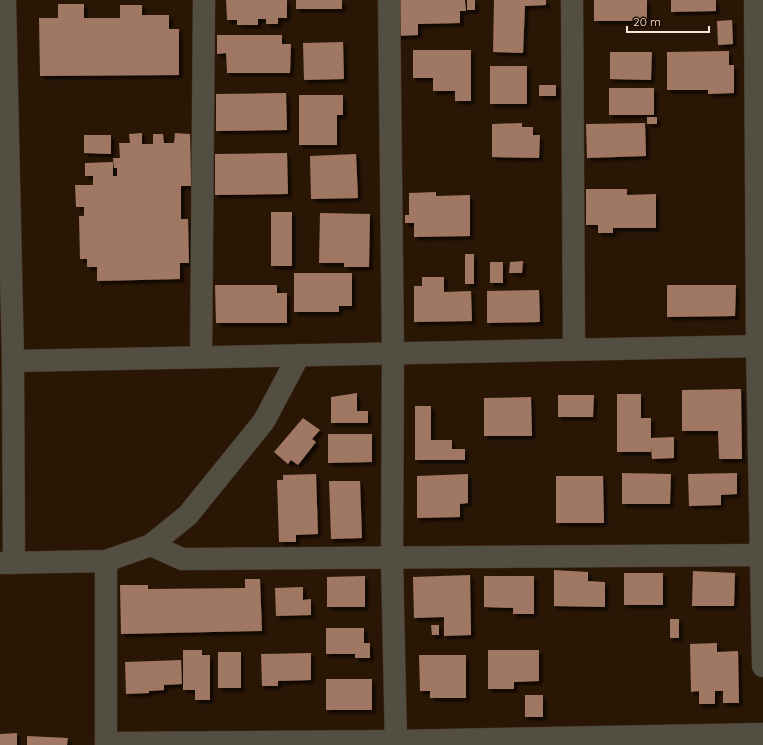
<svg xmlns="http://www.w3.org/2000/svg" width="763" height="745" viewBox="0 0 763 745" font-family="Quicksand,sans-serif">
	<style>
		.building { fill: #9f7762; filter: url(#shadow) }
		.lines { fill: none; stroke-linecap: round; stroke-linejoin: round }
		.minor-casing { stroke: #473323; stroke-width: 23 }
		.minor { stroke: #524e42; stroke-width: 22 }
	</style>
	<defs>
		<filter id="shadow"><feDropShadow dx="3.5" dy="3.5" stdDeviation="1" flood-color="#0009"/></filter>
	</defs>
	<rect width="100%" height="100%" fill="#2a1605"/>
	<g class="building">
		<path d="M226,0H287V18H278V24H266V19H258V25H237V20H227Z"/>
		<rect x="296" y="0" width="46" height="9"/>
		<path d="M394,0H465L466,11H460V23L418,24V35L396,36Z"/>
		<rect x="467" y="0" width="8" height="10"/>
		<path d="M494,0H546V5L525,6L523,53L493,52Z"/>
		<rect x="594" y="0" width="53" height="21"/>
		<path d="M671,0H716V11L671,12Z"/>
		<path d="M58,4H84V18H120V5H142V15H169V29H179V75L40,76L39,18H58Z"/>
		<path d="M732,20L733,44L718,45L717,21Z"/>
		<path d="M217,35H282V44H291L290,73H227L226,53L217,54Z"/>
		<path d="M343,42L344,79L304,80L303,43Z"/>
		<path d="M413,50H471V101H455V91H433V78H413Z"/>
		<path d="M729,51V65H734V93L708,94V90H667V52Z"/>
		<path d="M610,52H652L651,80L610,79Z"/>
		<rect x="490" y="66" width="37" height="38"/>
		<rect x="539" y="85" width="17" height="11"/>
		<rect x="609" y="88" width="45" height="27"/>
		<path d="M286,93L287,130L216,131V94Z"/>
		<path d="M299,95H343V115H337V145H299Z"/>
		<rect x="647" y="117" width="10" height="7"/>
		<path d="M522,123V127H533V135H540L539,158L492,157V124Z"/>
		<path d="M645,123L646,156L587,158L586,124Z"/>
		<path d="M142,133V144H153V134H163L164,143H174L175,133L190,134L191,186H181V219H188L189,263H180V279L97,281V267H87V259H80L79,216H84V207H76L75,185H93V176H85V163L113,162V176H117V168H114L113,158H120L119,143H130L129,134Z"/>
		<path d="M84,135H111V154L84,153Z"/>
		<path d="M287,153L288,194L215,195V154Z"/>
		<path d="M356,154L358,198L311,199L310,156Z"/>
		<path d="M586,189H627V195L656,194V228H613V233H598V225H586Z"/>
		<path d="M436,192V196L470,195V236L414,237V223H405V215H409V193Z"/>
		<rect x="271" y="212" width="21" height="54"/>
		<path d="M320,213L370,214L369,267H344V263H319Z"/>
		<rect x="465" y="254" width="9" height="30"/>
		<path d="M523,261L522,273H509L510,262Z"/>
		<rect x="490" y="262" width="13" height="21"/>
		<path d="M294,273H352V306H339V312H294Z"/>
		<path d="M422,277H444V292L471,291L472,321L414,322V286H422Z"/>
		<path d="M215,285H277V293H287V323H216Z"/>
		<path d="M667,285H736L735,316L667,317Z"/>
		<path d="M539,290L540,322L487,323V291Z"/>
		<path d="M741,389L742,459H719L718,431H682V390Z"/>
		<path d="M357,393V411H368V423H331V397Z"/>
		<path d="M617,394H641V418H651V438L674,437V458L652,459L651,446V452H617Z"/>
		<path d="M558,395H594L593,417H558Z"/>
		<path d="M531,397L532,436H484V398Z"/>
		<path d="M415,406H431V440H452V449H465V460H415Z"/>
		<path d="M303,418L320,430L312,439L316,442L298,465L291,460L288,464L274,452Z"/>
		<path d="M328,434H372V462L328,463Z"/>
		<path d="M622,473L671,474L670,504H622Z"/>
		<path d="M737,473V494L721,495V505L689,506L688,474Z"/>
		<path d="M316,474L318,534L296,535V542H279L277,480H283V475Z"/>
		<path d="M468,474V503L460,504V517L417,518V476Z"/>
		<path d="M556,476H603L604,523H556Z"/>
		<path d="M329,481H360L362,538L331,539Z"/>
		<path d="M554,570L588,572V581L605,582V607L554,606Z"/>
		<path d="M693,571L735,573L734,606H692Z"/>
		<rect x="624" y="573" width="39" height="32"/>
		<path d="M470,575L471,635L444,636V617L414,618L413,577Z"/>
		<path d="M365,576V607H327V577Z"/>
		<path d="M484,576H534V614H513V608L484,607Z"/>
		<path d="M245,579H260L262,631L121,634L120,585H148V589L245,588Z"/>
		<path d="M303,587V600L311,599V615L276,616L275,588Z"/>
		<rect x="670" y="619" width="9" height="19"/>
		<path d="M431,625H439V635H432Z"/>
		<path d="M326,628H364V643H370V658H355V654H326Z"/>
		<path d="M717,643V652L738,651L739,703H723V691H715V704H699V691L691,692L690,644Z"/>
		<path d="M183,650H202V655H210V700H195V690H183Z"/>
		<path d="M488,650H539V681L514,682V689H488Z"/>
		<rect x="218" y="652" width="23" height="36"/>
		<path d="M311,653V680L278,681V686H262L261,654Z"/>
		<path d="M419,655H466V698H430V691H420Z"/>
		<path d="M181,660L182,684L164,685V690L149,691V693L126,694L125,662Z"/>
		<rect x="326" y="679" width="46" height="31"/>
		<rect x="525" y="695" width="18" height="22"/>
		<path d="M17,733V745H0V734Z"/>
		<path d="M27,736L68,738L67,745H27Z"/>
	</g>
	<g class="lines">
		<g class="minor-casing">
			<g id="minor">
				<path d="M5,0L13,361L14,563"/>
				<path d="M389,0L393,353L392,558L396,745"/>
				<path d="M572,0L574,350"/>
				<path d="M755,0L757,346L763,666"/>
				<path d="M201,357L204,0"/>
				<path d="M13,361L763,346"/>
				<path d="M151,545L182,559L763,555"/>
				<path d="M106,561V745"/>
				<path d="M0,563L106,561L151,545L188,515L264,421L299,355"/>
				<path d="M106,743L396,741L763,734"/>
			</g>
		</g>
		<use href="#minor" class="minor"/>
	</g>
	<path d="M627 26v6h82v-6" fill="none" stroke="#f7e8dd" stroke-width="2"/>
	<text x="633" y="26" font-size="12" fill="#f7e8dd" stroke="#200d00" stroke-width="3" paint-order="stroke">20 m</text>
</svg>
